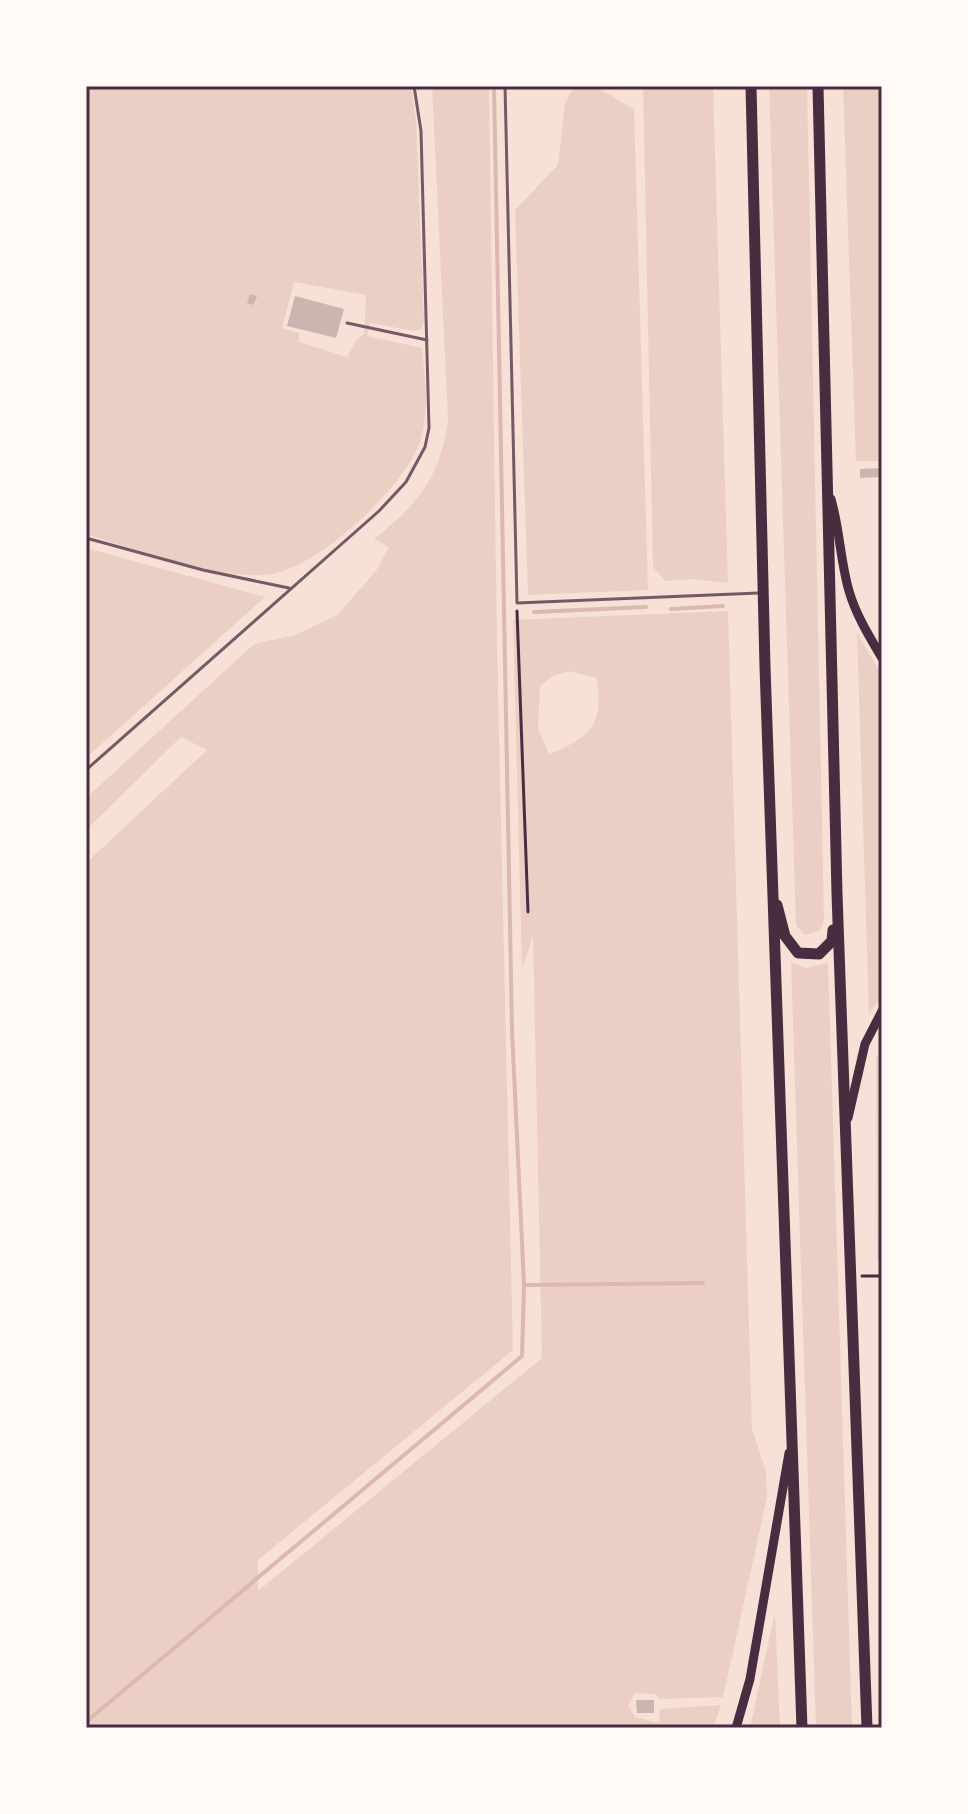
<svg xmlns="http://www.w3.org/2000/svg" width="968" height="1814" viewBox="0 0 968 1814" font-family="Commissioner,sans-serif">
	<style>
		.green { fill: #ebcfc5; fill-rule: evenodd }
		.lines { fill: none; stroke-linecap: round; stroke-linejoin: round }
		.stream { stroke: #dcb8b0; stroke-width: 4 }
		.building { fill: #ccb4b1 }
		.path { stroke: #4a2c40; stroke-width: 3 }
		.service { stroke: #755966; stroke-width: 3 }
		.secondary { stroke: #4a2c40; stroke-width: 9 }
		.trunk { stroke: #4a2c40; stroke-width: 11 }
		.neatline { fill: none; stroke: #4a2c40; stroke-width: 3 }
	</style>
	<rect width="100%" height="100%" fill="#f7e1d7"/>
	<g class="green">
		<path d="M86,86H411L416,120L424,321L421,329L414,331L370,323L367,336L422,348C425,378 429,409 421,439C408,485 313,574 264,575C204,577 143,551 86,534ZM294,282L366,295L364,334L357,339L347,357L299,342V333L282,328Z"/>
		<path d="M432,86H489L497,646L513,1350L258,1560V1591L542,1358L533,936L522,969L513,620L728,611L752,1429L766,1472L767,1498L723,1697L660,1699L655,1694L635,1693L628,1705L635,1717L659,1723L660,1709L721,1705L713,1728H86V863L207,750L181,737L86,830V798L254,644L295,635L337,615L376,571L389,547L374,539C418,504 440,478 448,420ZM568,671L597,678C603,725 593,736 549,754L538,729L540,686L551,677Z"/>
		<path d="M575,86H595L634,109L648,590L528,595L515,210L558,165L565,103Z"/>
		<path d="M643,86H713L728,583L693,579L665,581L653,567Z"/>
		<path d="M769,86H807L824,920L820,931L804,935L796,925Z"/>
		<path d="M843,86H882V461H856Z"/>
		<path d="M86,548L265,597L86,758Z"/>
		<path d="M857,633L882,675V997L869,1013Z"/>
		<path d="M791,962L806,968L828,963L852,1728H816Z"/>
		<path d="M882,1048V1271L877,1259L876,1058Z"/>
		<path d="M882,1282V1527L879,1283Z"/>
		<path d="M775,1612L780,1728H750Z"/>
	</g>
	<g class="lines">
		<g class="stream">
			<path d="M494,86L512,1030L524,1285"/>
			<path d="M671,609L723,606"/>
			<path d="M534,612L646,607"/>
			<path d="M881,1061L882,1060"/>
			<path d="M86,1722L522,1356L524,1285L703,1283"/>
		</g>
	</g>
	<g class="building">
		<path d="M250,294L257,296L253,305L247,303Z"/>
		<path d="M295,296L344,309L336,338L287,326Z"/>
		<path d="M882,468V477L860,478V469Z"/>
		<path d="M636,1700H654V1713H637Z"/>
	</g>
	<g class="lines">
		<g class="path">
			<path d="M517,611L528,912"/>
			<path d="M862,1276H882"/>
		</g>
		<g class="service">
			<path d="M505,86L517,603L759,593"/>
			<path d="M347,323L427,340"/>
			<path d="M86,538L203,570L289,588"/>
			<path d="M86,770L379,511L406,482L425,447L429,428L421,131L414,86"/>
		</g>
		<g class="secondary">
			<path d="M831,499C840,530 840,560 849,591C856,615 869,636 882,658"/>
			<path d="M848,1118L865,1044L882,1011"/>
			<path d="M736,1728L750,1679L789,1453"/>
		</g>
		<g class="trunk">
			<path d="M751,86L765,667L802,1728"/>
			<path d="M818,86L837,894L867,1728"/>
			<path d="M777,905L785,936L798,953L819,954L832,941L833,930"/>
		</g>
	</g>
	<rect width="968" height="1814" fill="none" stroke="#fffaf5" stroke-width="176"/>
	<rect x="88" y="88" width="792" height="1638" class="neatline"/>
</svg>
